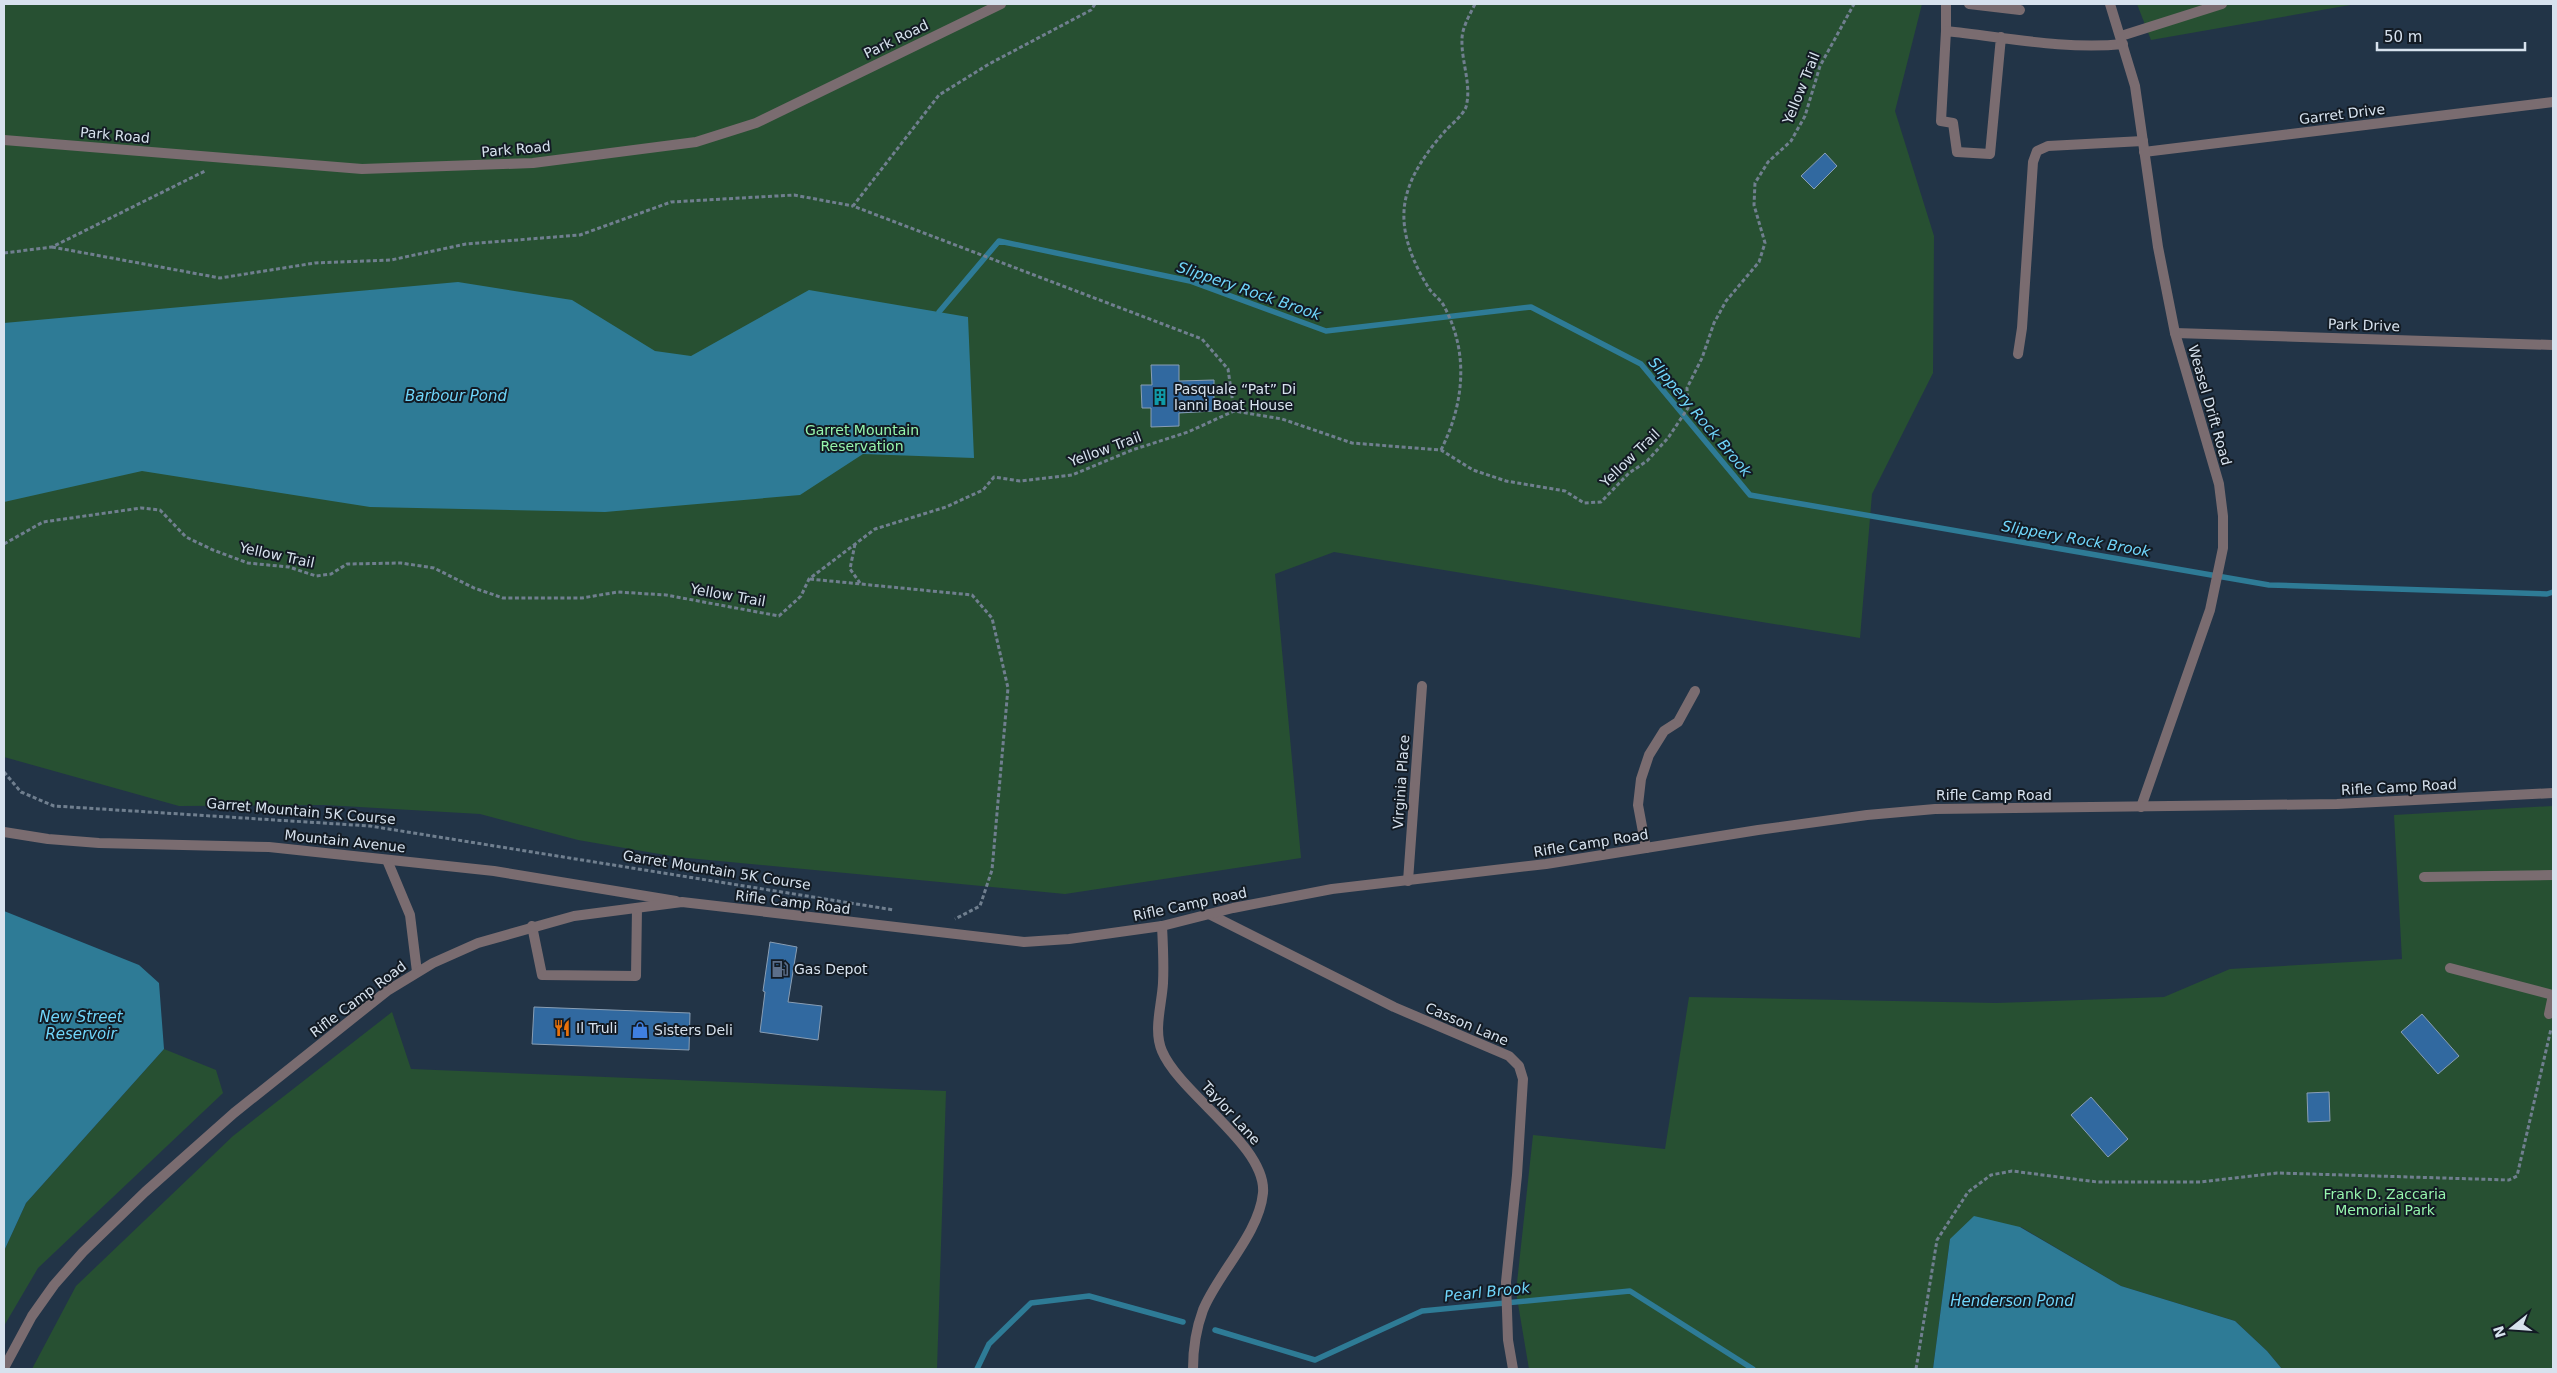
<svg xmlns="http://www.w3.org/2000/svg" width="2557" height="1373" viewBox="0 0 2557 1373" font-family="'DejaVu Sans',sans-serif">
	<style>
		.green { fill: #275032 }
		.water { fill: #2e7b96 }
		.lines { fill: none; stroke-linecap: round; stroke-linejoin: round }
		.stream { stroke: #2e7b96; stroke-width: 5.5 }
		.building { fill: #3169a0; stroke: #899eb4 }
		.path { stroke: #707f8f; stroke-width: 3; stroke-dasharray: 4 2.5; stroke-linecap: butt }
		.service { stroke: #7a6c70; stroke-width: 10 }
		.minor { stroke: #7a6c70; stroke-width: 10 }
		.tertiary { stroke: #7a6c70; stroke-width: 10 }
		.labels { text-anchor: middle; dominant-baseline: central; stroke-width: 4; stroke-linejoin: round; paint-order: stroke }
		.street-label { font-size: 14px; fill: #d7e2ee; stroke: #131b24 }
		.poi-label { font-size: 14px; fill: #d7e2ee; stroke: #131b24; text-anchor: start }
		.park-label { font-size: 14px; fill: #96f5ad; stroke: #131b24 }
		.water-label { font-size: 15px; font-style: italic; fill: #70d6fb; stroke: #131b24 }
	</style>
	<rect width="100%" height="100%" fill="#223447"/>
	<g class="green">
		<path d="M4,4H1922L1895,111L1934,236L1933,373L1872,494L1860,638L1334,552L1275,574L1301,858L1065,894L677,857L578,840L480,814L325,805L179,806L4,757Z"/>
		<path d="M2137,4H2356L2151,40Z"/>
		<path d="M2553,806V1369H2282L2267,1351L2235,1321L2121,1286L2021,1227L1950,1239L1933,1369H1529L1516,1292L1533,1135L1665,1149L1689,997L1996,1003L2164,997L2230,969L2402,959L2394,815Z"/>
		<path d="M392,1012L411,1069L946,1091L937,1369H32L76,1286L233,1136Z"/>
		<path d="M164,1049L216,1070L223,1093L38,1268L4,1326V1251L26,1203Z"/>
	</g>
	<g class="water">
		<path d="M458,282L572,300L655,351L691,356L809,290L968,317L974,458L863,454L800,495L605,512L370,507L142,471L4,502V323Z"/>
		<path d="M4,911L139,965L159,983L164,1049L26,1203L4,1251Z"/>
		<path d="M1974,1216L2020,1227L2121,1286L2235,1321L2267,1351L2282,1369H1933L1950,1239Z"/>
	</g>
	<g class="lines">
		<g class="stream">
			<path d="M939,312L999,241L1190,281L1326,331L1531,307L1641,364L1750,495L2269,585L2547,594L2553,592"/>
			<path d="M1215,1330L1315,1360L1422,1311L1630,1291L1753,1369"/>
			<path d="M977,1369L989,1344L1031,1303L1089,1296L1183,1322"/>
		</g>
	</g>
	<g class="building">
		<path d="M1825,153L1837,166L1814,189L1801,176Z"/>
		<path d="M1151,365H1179V381L1214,380V411L1179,413V426L1151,427V408H1142L1141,385H1152Z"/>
		<path d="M770,942L797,947L788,1002L822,1006L818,1040L760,1032L765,992L763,991Z"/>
		<path d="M534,1007L690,1013L689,1050L532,1044Z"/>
		<path d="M2422,1014L2459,1056L2438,1074L2401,1032Z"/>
		<path d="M2329,1092L2330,1121L2308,1122L2307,1093Z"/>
		<path d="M2091,1097L2128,1139L2108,1157L2071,1115Z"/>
	</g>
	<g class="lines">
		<g class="path">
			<path d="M1095,4L1091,10L989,64L939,95L853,206L1202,339L1228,369L1234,411"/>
			<path d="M52,247L220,278L315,263L391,260L466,244L580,235L671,202L794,195L853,206"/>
			<path d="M4,253L52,247L205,171"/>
			<path d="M1441,450C1464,404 1469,354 1445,308C1442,301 1435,296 1430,290C1417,270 1405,244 1404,220C1402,185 1424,155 1446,130C1452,124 1463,115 1466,107C1472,85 1461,61 1462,39C1462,28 1470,14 1475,4"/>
			<path d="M4,544L43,522L141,508L160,510L186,537L213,550L248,563L289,567L316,576L331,574L347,564L401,563L434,568L474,588L503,598H582L618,592L666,595L779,616L801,596L809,579L875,529L946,507L983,490L994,477L1020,481L1072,475L1132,450L1188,432L1234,411L1282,419L1352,443L1441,450L1473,470L1506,481L1565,491L1584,503L1601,502L1629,473L1647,461L1668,438L1688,408L1687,388L1702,358L1714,323L1726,301L1759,262L1765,243L1754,205L1755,183L1768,162L1791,141L1805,116L1820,66L1854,4"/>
			<path d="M855,544L850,569L860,583"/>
			<path d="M810,579L972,595L992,618L1008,688L992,870L980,906L955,919"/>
			<path d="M4,772L21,792L54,806L370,826L894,910"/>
			<path d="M1916,1369L1937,1240L1968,1192L1991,1175L2012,1171L2097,1182H2200L2277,1173L2509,1180L2517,1176L2551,1029"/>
		</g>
		<g class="service">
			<path d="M1969,4L2020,10"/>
			<path d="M1946,31V4"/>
			<path d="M2121,36L2222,4"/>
			<path d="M2001,37L1990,154L1957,152L1953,123L1941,121L1946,31C2004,37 2065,50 2123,44"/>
			<path d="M2018,354L2022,328L2033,162L2037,151L2048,146L2143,141"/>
			<path d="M1646,848L1638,805L1641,779L1649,755L1664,731L1678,722L1695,691"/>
			<path d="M2424,877L2553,875"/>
			<path d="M532,926L542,975L636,976L637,908"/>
			<path d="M2450,968L2553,995"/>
			<path d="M2549,1014L2553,995"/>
		</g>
		<g class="minor">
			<path d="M4,140L362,169L533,163L696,142L756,123L1001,4"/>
			<path d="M2144,152L2553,102"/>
			<path d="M2175,333L2553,345"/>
			<path d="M4,832L48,839L99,843L269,847L494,871L676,901"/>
			<path d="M387,860L410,915L417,972"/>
			<path d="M1408,881L1422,686"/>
			<path d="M1209,914L1394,1007L1509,1056L1519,1066L1523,1079L1517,1175L1506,1282L1508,1340L1513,1369"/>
			<path d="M1162,926C1163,945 1164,964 1163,983C1162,1004 1153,1030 1162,1051C1180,1094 1267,1146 1263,1193C1259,1234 1218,1273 1203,1310C1196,1329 1193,1349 1193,1369"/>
		</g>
		<g class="tertiary">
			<path d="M2110,4L2135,86L2158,247L2175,333L2219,484L2223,516V548L2210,610L2141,807"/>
			<path d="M4,1368L32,1316L54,1285L83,1252L145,1192L234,1113L387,991L433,963L478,943L574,916L682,902L1024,942L1069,939L1162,926L1233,908L1332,889L1546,864L1758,830L1867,815L1935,809L2337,804L2553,793"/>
		</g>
	</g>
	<defs>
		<g id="building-bare" transform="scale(1.35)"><path d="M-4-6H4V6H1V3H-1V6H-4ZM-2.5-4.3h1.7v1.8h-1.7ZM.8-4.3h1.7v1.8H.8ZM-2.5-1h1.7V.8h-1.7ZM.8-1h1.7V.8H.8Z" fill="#0f9aa8" stroke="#131b24" stroke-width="2.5" paint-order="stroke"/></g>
		<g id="fuel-bare" transform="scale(1.35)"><path d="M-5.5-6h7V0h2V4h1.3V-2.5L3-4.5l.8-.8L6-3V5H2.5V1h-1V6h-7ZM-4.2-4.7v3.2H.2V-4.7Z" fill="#5c6f8a" stroke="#131b24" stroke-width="2.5" paint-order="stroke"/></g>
		<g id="restaurant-bare" transform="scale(1.35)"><path d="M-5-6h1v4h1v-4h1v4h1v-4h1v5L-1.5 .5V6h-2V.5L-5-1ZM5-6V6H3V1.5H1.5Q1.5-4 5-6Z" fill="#e8710a" stroke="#131b24" stroke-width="2.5" paint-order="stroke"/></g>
		<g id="shop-bare" transform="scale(1.35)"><path d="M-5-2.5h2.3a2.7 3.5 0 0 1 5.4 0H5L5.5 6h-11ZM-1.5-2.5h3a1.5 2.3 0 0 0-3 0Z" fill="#3f7fe0" stroke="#131b24" stroke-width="2.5" paint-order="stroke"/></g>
	</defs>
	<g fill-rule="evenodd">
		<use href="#building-bare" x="1160" y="397"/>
		<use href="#fuel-bare" x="780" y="969"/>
		<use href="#restaurant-bare" x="562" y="1028"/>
		<use href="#shop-bare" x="640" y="1030"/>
	</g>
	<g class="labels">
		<g class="street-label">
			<text transform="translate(896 39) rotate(-26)">Park Road</text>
			<text transform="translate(1801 88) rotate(-68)">Yellow Trail</text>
			<text transform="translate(2342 114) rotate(-7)">Garret Drive</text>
			<text transform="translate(115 135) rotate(5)">Park Road</text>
			<text transform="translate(516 149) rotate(-5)">Park Road</text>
			<text transform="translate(2364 325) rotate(2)">Park Drive</text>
			<text transform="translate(2210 405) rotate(74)">Weasel Drift Road</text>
			<text transform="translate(1105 449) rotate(-20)">Yellow Trail</text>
			<text transform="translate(1630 458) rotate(-44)">Yellow Trail</text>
			<text transform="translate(277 555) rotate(12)">Yellow Trail</text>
			<text transform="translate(728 595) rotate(10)">Yellow Trail</text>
			<text transform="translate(1401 782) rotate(-86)">Virginia Place</text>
			<text transform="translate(2399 787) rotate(-3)">Rifle Camp Road</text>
			<text x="1994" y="795">Rifle Camp Road</text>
			<text transform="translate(301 811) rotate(5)">Garret Mountain 5K Course</text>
			<text transform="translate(345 841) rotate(6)">Mountain Avenue</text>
			<text transform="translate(1591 843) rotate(-9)">Rifle Camp Road</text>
			<text transform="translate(717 870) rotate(9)">Garret Mountain 5K Course</text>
			<text transform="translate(793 902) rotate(7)">Rifle Camp Road</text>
			<text transform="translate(1190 904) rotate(-12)">Rifle Camp Road</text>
			<text transform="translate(358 999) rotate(-37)">Rifle Camp Road</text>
			<text transform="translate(1467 1024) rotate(23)">Casson Lane</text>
			<text transform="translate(1231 1113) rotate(48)">Taylor Lane</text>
		</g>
		<g class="poi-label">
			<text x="1174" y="389">Pasquale “Pat” Di<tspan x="1174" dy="16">lanni Boat House</tspan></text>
			<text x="794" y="969">Gas Depot</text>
			<text x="576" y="1028">Il Truli</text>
			<text x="654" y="1030">Sisters Deli</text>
		</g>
		<g class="park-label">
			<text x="862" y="430">Garret Mountain<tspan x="862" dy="16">Reservation</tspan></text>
			<text x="2385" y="1194">Frank D. Zaccaria<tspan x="2385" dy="16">Memorial Park</tspan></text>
		</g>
		<g class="water-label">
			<text transform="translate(1249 291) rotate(19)">Slippery Rock Brook</text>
			<text x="456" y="396">Barbour Pond</text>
			<text transform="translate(1700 417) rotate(50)">Slippery Rock Brook</text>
			<text transform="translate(2076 539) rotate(10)">Slippery Rock Brook</text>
			<text x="81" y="1017">New Street<tspan x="81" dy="17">Reservoir</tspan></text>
			<text transform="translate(1487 1292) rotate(-6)">Pearl Brook</text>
			<text x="2012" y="1301">Henderson Pond</text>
		</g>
	</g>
	<rect width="2557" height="1373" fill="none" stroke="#d7e2ee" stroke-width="10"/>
	<g transform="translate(2512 1328) rotate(253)" stroke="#131b24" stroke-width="4" paint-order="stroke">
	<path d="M0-4L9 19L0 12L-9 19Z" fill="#d7e2ee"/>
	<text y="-8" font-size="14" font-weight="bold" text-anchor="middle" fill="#d7e2ee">N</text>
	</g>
	<path d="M2377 42v8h148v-8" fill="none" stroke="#d7e2ee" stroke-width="2.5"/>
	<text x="2384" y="42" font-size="15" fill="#d7e2ee" stroke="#131b24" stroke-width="4" paint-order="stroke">50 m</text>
</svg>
